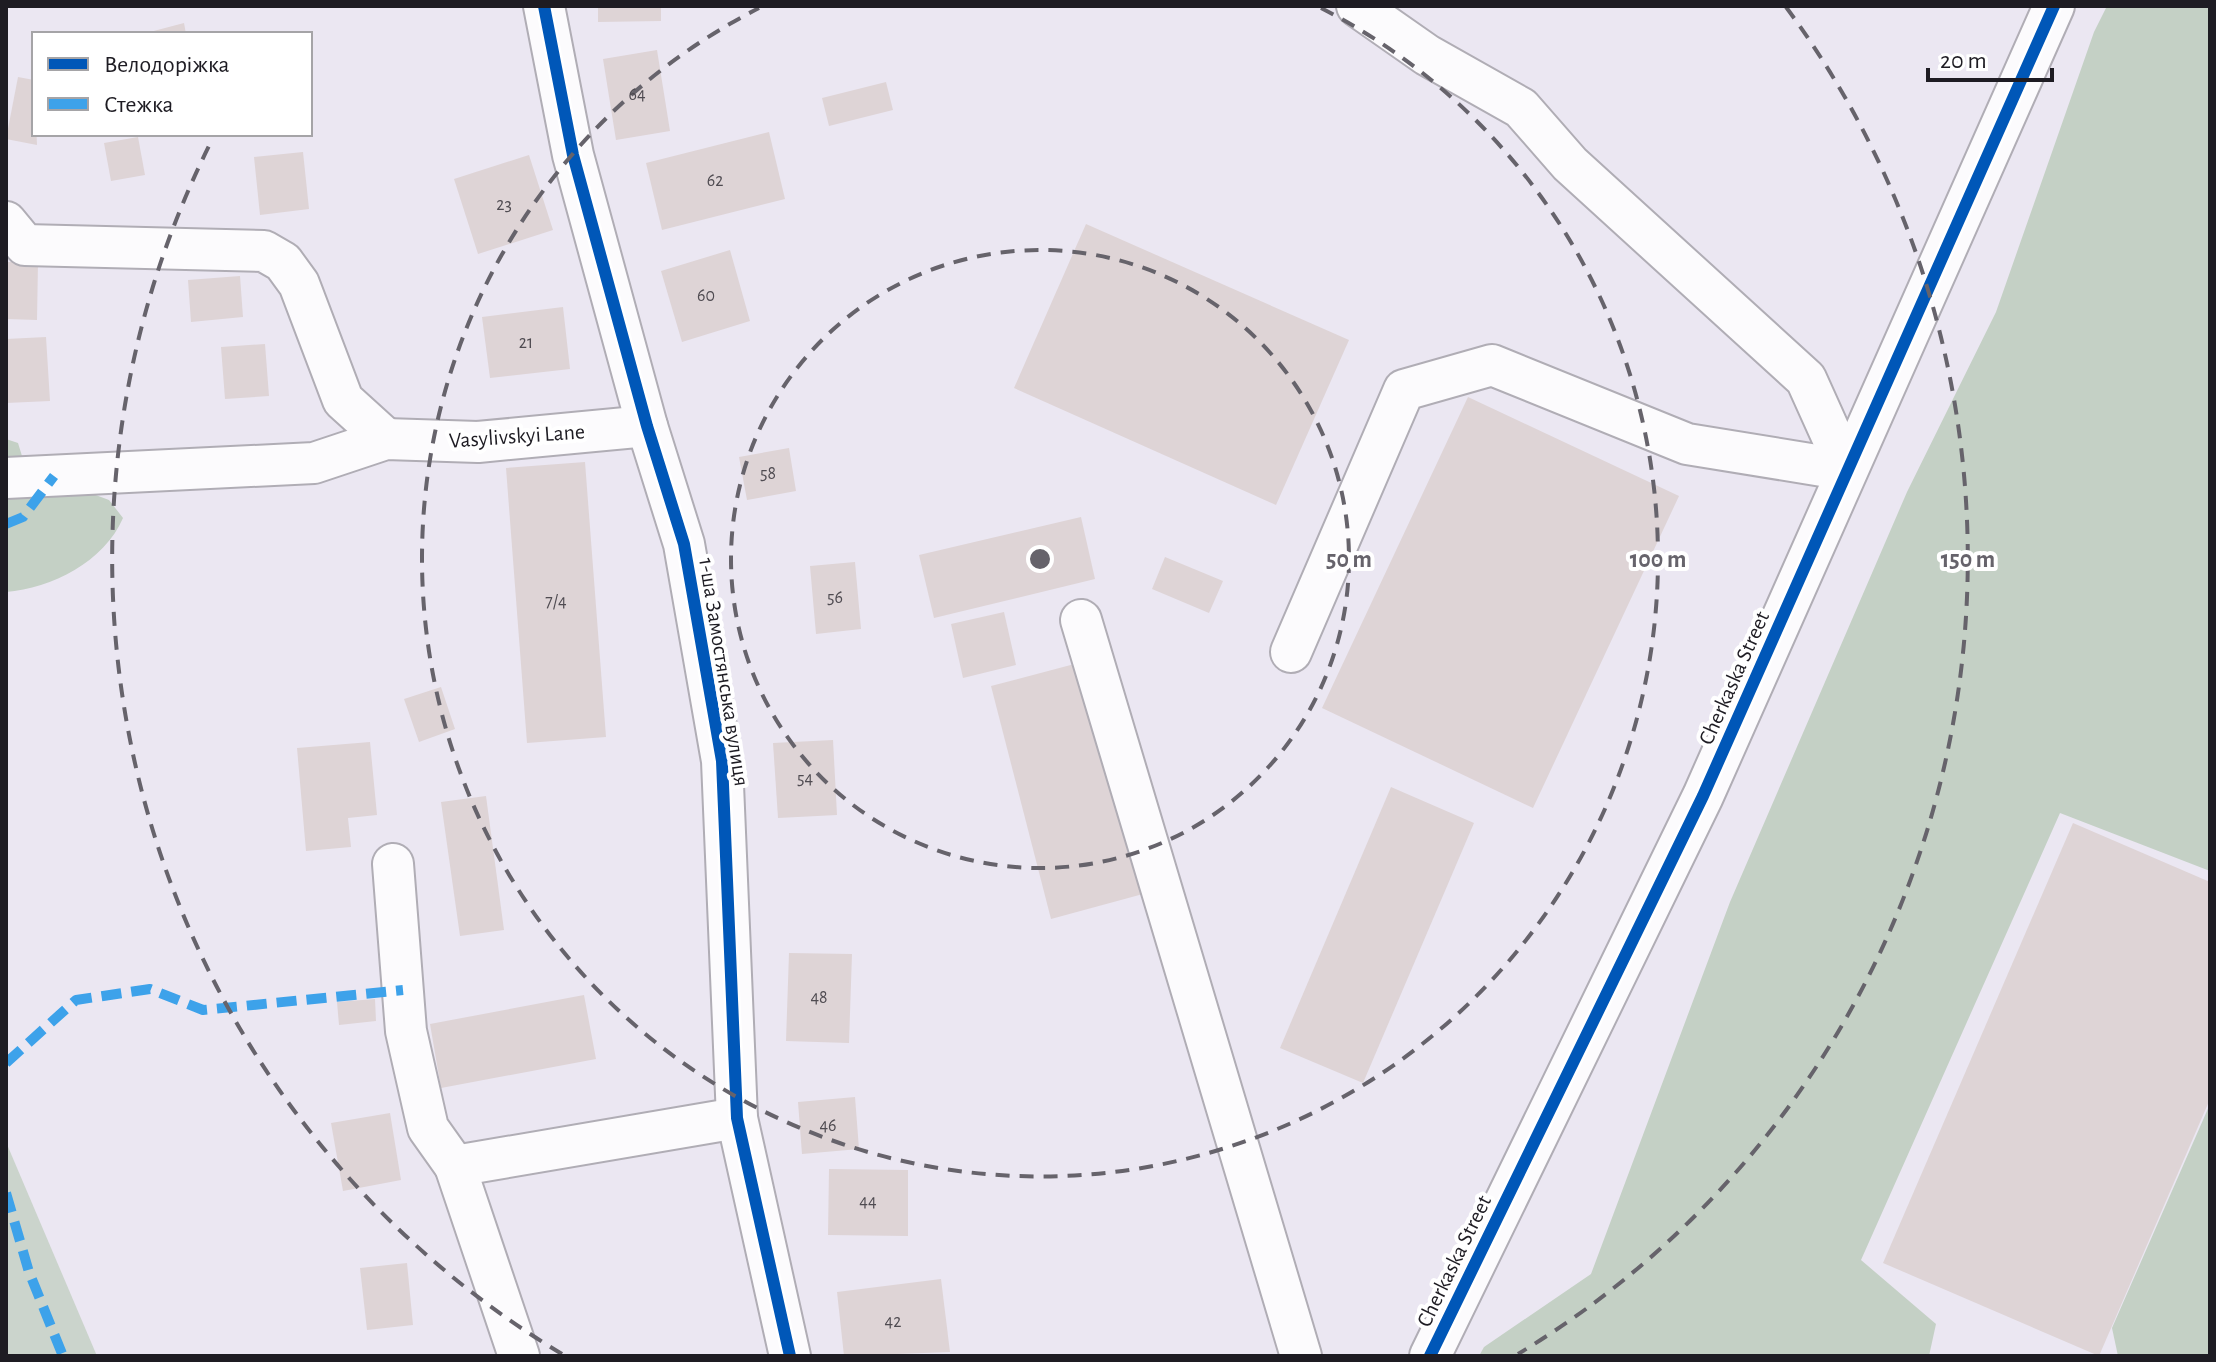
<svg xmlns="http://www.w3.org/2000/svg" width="2216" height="1362" viewBox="0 0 2216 1362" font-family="'Alegreya Sans',sans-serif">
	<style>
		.green { fill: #cbd4cc }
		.forest { fill: #c4d0c5 }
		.building { fill: #ded4d6 }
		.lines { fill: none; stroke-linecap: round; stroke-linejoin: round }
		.minor-casing { stroke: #b0adb5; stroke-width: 44 }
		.minor { stroke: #fcfbfd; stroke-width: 40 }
		.quiet { stroke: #3da2ea; stroke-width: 10; stroke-dasharray: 20 10; stroke-linecap: butt }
		.cycleway-casing { stroke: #fff; stroke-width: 17 }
		.cycleway { stroke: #0057b8; stroke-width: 12 }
		.ring { fill: none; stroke: #66636b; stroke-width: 4; stroke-dasharray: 14 10 }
		.labels { text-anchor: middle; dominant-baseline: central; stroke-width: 8; stroke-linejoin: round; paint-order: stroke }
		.number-label { font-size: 18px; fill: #4f4b51 }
		.street-label { font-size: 22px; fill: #1e1c23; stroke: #fff }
		.centre { fill: #66636b; stroke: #fff; stroke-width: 4 }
		.ring-label { font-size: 24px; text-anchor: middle; font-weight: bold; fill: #66636b; stroke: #fff; stroke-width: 8; stroke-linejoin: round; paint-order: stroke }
	</style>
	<rect width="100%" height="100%" fill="#ebe7f2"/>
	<path class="green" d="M6,1142L97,1356H6Z"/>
	<g class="forest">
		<path d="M2107,6H2210V871L2060,813L1861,1260L1936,1324L1929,1356H1479L1484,1347L1591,1274L1730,902L1907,492L1996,312L2094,32Z"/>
		<path d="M6,439L18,443L26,469L109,500L123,518C104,562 52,588 6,592Z"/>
		<path d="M2210,1104V1356H2118L2112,1328Z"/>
	</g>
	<g class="building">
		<path d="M598,6H661V21L598,22Z"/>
		<path d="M184,23L186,34H146V33Z"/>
		<path d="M657,50L670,131L616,140L603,59Z"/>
		<path d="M18,77L34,80L37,145L6,139Z"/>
		<path d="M886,82L893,110L829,126L822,98Z"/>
		<path d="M769,132L785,199L662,230L646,163Z"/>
		<path d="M138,137L145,175L111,181L104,143Z"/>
		<path d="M303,152L309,209L260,215L254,157Z"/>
		<path d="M529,155L553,230L478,254L454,179Z"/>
		<path d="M1086,224L1349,340L1276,505L1014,388Z"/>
		<path d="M730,250L750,321L682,342L661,271Z"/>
		<path d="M6,262H38L37,320L6,319Z"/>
		<path d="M240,276L243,317L191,322L188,280Z"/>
		<path d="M563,307L570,369L490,378L482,317Z"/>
		<path d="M46,337L50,401L6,403V339Z"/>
		<path d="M265,344L269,396L225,399L221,347Z"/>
		<path d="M1468,397L1679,496L1533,808L1322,708Z"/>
		<path d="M789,448L796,491L747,500L739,457Z"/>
		<path d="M585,462L606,737L527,743L506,468Z"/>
		<path d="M1081,517L1095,579L934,618L919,555Z"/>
		<path d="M1165,557L1223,581L1209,613L1152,589Z"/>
		<path d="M855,562L861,629L816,634L810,566Z"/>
		<path d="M1004,612L1016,665L963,678L951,624Z"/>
		<path d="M1082,662L1143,894L1051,919L991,686Z"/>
		<path d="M441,687L455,729L419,742L404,699Z"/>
		<path d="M833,740L837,815L778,818L773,743Z"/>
		<path d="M370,742L377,815L348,818L351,847L306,851L297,748Z"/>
		<path d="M1391,787L1474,823L1363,1083L1280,1048Z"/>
		<path d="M486,796L504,930L460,936L441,802Z"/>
		<path d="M2073,823L2210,882V1099L2099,1356L1883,1263Z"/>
		<path d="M789,953L852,954L849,1043L786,1041Z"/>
		<path d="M584,995L596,1059L441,1088L430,1024Z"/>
		<path d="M375,999L376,1021L339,1025L337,1002Z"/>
		<path d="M855,1097L859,1149L802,1154L798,1102Z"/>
		<path d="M390,1113L401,1180L343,1191L331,1123Z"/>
		<path d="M829,1169L908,1170V1236L828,1235Z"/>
		<path d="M407,1263L413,1325L367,1330L360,1268Z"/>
		<path d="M941,1279L950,1352L844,1356L837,1292Z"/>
	</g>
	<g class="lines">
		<g class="minor-casing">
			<g id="minor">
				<path d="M544,6L573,155L647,426L684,544L722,761L737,1118L790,1356"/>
				<path d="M1357,6L1427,55L1521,108L1570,164L1806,379L1847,470"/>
				<path d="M6,222L25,245L264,251L283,262L299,284L343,400L386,439"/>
				<path d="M6,478L314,463L386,439L478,442L647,426"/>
				<path d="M1081,620L1301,1356"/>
				<path d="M1291,652L1404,390L1492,365L1687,444L1847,470"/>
				<path d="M393,864L406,1031L428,1128L455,1166L737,1118"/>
				<path d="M455,1166L519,1356"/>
				<path d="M1430,1356L1703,796L2054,6"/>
			</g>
		</g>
		<use href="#minor" class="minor"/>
		<g class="quiet">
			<path d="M6,524L23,517L54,476"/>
			<path d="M6,1063L76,1000L150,989L203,1010L403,990"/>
			<path d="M6,1193L29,1272L63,1356"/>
		</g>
		<g class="cycleway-casing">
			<g id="cycleway">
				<path d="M544,6L573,155L647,426L684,544L722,761L737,1118L790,1356"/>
				<path d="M1430,1356L1703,796L2054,6"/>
			</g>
		</g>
		<use href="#cycleway" class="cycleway"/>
	</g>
	<g class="ring">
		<circle cx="1040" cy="559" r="309"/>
		<path d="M1321 8A618 618 0 1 1 759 8"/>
		<path d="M562 1354A928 928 0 0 1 213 138M1786 7A928 928 0 0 1 1518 1354"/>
	</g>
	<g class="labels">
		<g class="number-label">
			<text x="637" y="95">64</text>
			<text x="715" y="181">62</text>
			<text x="504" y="205">23</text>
			<text x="706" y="296">60</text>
			<text x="526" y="343">21</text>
			<text x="768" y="474">58</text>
			<text x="835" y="598">56</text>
			<text x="556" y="602">7/4</text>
			<text x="805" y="779">54</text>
			<text x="819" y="998">48</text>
			<text x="828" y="1126">46</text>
			<text x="868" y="1202">44</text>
			<text x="893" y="1322">42</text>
		</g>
		<g class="street-label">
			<text transform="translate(517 436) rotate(-4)">Vasylivskyi Lane</text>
			<text transform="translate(724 672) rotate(81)">1-ша Замостянська вулиця</text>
			<text transform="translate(1734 678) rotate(-66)">Cherkaska Street</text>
			<text transform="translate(1454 1261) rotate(-64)">Cherkaska Street</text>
		</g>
	</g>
	<circle cx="1040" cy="559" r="12" class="centre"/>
	<g class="ring-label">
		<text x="1349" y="567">50 m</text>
		<text x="1658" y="567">100 m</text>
		<text x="1968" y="567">150 m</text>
	</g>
	<rect width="2216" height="1362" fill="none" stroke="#1e1c23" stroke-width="16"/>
	<rect x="32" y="32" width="280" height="104" fill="#ffffff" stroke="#a5a4a7" stroke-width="2"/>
	<rect x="48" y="58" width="40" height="12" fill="#0057b8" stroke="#a5a4a7" stroke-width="2"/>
	<text x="104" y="72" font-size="24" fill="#1e1c23">Велодоріжка</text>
	<rect x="48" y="98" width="40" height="12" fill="#3da2ea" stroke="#a5a4a7" stroke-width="2"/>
	<text x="104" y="112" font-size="24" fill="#1e1c23">Стежка</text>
	<path d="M1928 68v12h124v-12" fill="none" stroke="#1e1c23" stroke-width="4"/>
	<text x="1940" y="68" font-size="24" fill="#1e1c23" stroke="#ffffff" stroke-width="6" paint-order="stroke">20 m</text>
</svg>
